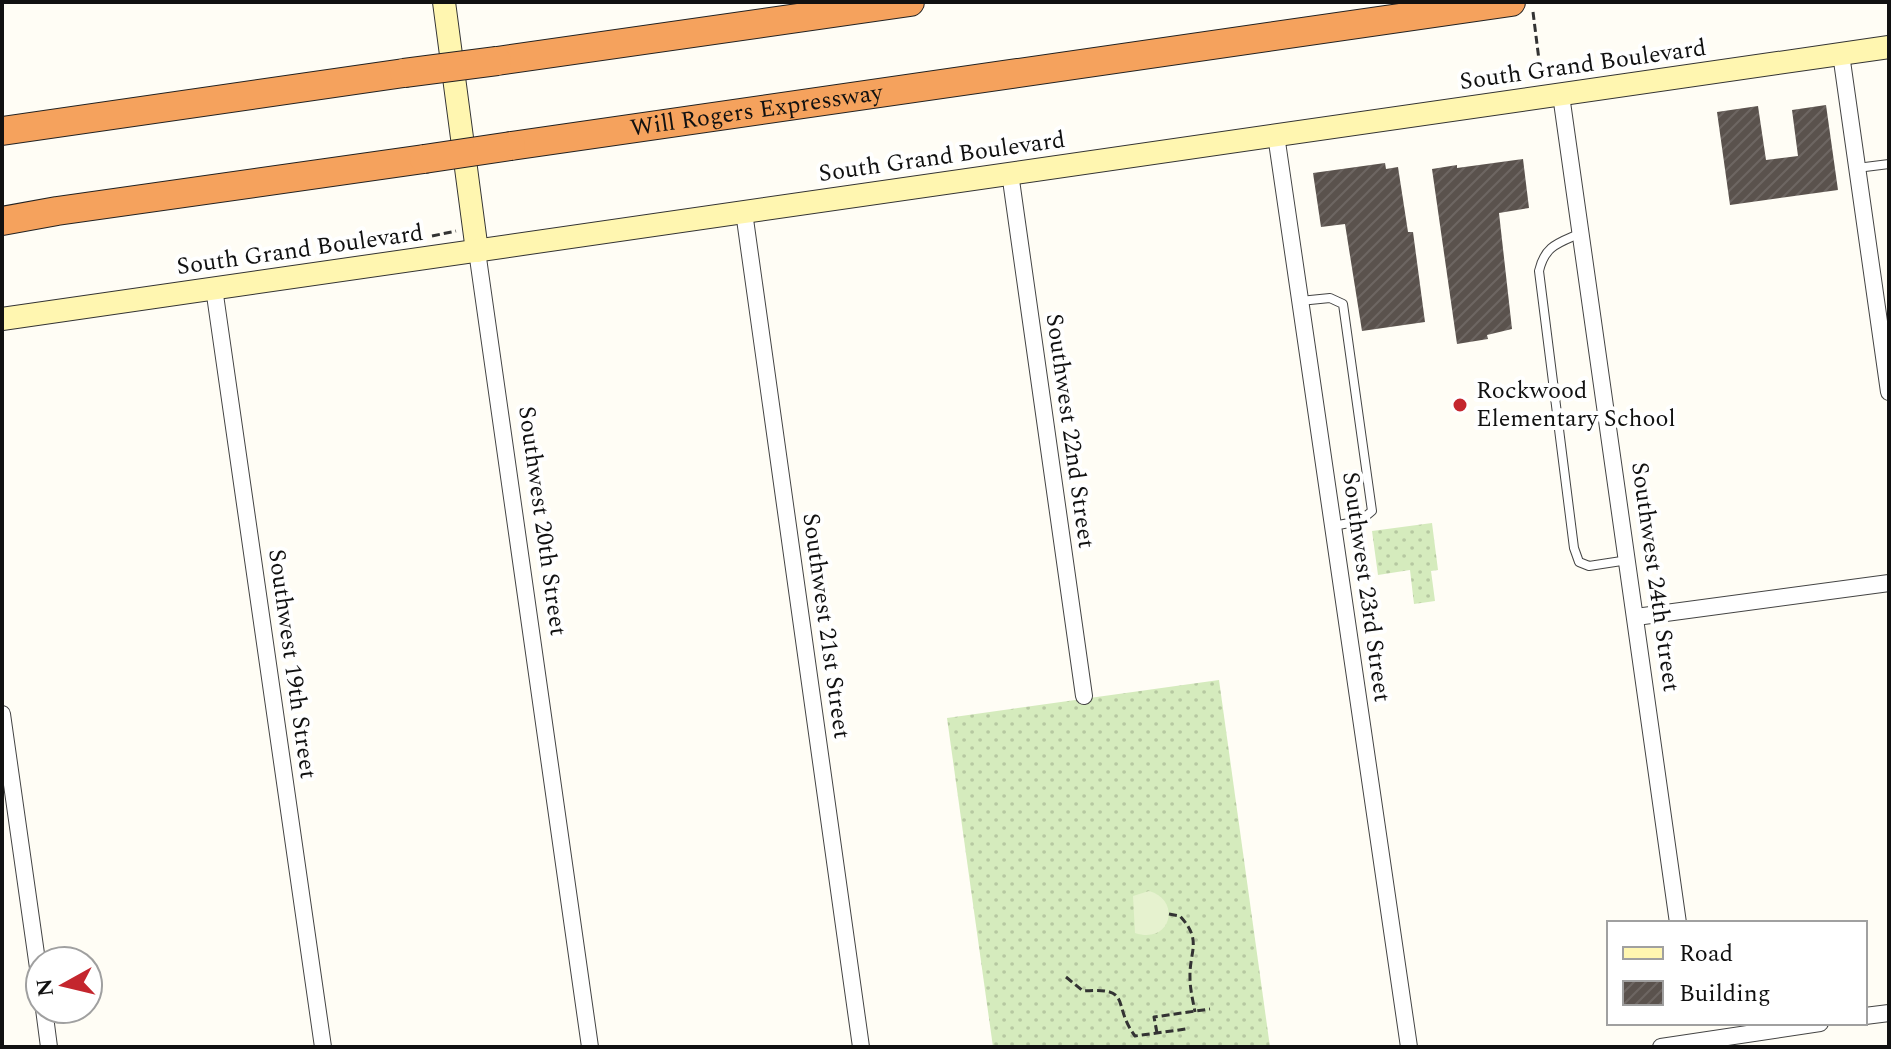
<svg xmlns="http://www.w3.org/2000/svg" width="1891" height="1049" viewBox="0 0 1891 1049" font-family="Spectral,serif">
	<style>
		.grass { fill: url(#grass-dots) }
		.pitch { fill: #e6f2cf }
		.building { fill: url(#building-hatch) }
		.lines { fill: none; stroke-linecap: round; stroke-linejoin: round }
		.lane-casing { stroke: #444; stroke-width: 10 }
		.street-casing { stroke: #444; stroke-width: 18 }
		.secondary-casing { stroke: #333; stroke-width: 24 }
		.highway-casing { stroke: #222; stroke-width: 30 }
		.path { stroke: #333; stroke-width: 3; stroke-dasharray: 8 4; stroke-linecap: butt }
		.lane { stroke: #fff; stroke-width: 8 }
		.street { stroke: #fff; stroke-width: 16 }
		.secondary { stroke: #fff6b0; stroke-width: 22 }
		.highway { stroke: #f5a25d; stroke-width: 28 }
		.highway-bridge-casing { stroke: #222; stroke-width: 30; stroke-linecap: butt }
		.highway-bridge { stroke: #f5a25d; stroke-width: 28 }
		.poi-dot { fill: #c4262e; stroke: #fff; stroke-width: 3 }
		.labels { text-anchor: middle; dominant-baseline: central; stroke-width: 8; stroke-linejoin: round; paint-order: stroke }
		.street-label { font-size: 24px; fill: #111; stroke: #fff }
		.poi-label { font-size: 24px; fill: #111; stroke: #fff; text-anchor: start }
	</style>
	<defs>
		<pattern id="grass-dots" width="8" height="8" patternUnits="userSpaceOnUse" patternTransform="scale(2)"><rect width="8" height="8" fill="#d5ebbd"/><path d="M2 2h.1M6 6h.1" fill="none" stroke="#b6c8a1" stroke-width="1.8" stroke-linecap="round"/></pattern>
		<pattern id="building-hatch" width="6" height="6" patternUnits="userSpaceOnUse" patternTransform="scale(2)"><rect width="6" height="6" fill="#5a524d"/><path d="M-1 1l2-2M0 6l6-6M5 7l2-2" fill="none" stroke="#6d6662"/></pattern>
	</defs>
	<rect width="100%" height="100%" fill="#fffdf5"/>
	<g class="grass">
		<path d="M1432,523L1438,570L1431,571L1435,601L1414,604L1410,570L1378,575L1372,531Z"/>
		<path d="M1219,680L1270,1047H993L947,718Z"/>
	</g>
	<path class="pitch" d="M1149,891C1182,900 1171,945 1135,933L1133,896Z"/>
	<g class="building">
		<path d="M1826,105L1838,190L1730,205L1717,112L1758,106L1766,160L1798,156L1792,110Z"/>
		<path d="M1523,159L1529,208L1499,213L1512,329L1487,335L1488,339L1457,344L1432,169L1457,165V168Z"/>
		<path d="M1385,163L1386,169L1398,167L1408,232H1413L1425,322L1362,331L1345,224L1321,227L1313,173Z"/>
	</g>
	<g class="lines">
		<g class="lane-casing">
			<g id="lane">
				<path d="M1857,168L1889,164"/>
				<path d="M1581,233C1559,243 1545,245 1539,271L1574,548L1579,562L1589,566L1628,560"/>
				<path d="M1300,301L1330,298L1343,304L1372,511L1360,521L1333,526"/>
			</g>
		</g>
		<g class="street-casing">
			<g id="street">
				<path d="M1841,54L1889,392"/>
				<path d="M1561,95L1678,923"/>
				<path d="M1276,135L1409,1047"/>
				<path d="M1010,173L1084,696"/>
				<path d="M744,212L861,1047"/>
				<path d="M477,251L590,1047"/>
				<path d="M214,288L323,1047"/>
				<path d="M1636,617L1889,583"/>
				<path d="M2,714L40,982"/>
				<path d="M44,1009L49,1047"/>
				<path d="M1865,1016L1889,1013"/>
				<path d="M1661,1047L1820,1023"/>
			</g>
		</g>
		<g class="secondary-casing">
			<g id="secondary">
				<path d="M444,2L477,251"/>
				<path d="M2,319L1889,47"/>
			</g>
		</g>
		<g class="highway-casing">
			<g id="highway">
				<path d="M497,61L910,2"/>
				<path d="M2,131L404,73"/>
				<path id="s1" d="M511,146L1511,2"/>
				<path d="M2,221L57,211L424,159"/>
			</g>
		</g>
		<g class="path">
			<path d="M1533,12L1541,76"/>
			<path d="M432,236L456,231"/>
			<path d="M1169,914L1180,916C1203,941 1189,951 1190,978C1190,989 1193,1001 1195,1012"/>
			<path d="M1066,977L1083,991C1134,987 1111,1004 1135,1036L1186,1029"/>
			<path d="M1157,1033L1154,1017L1210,1009"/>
		</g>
		<use href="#lane" class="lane"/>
		<use href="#street" class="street"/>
		<use href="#secondary" class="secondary"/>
		<use href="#highway" class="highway"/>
		<g class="highway-bridge-casing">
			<g id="highway-bridge">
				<path d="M404,73L497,61"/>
				<path d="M424,159L511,146"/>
			</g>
		</g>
		<use href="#highway-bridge" class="highway-bridge"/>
	</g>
	<circle class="poi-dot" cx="1460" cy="405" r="8"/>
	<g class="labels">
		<g class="street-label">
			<text transform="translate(1583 65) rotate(-8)">South Grand Boulevard</text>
			<text stroke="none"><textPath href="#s1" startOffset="248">Will Rogers Expressway</textPath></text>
			<text transform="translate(942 157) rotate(-8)">South Grand Boulevard</text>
			<text transform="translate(300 250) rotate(-8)">South Grand Boulevard</text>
			<text transform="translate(1070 431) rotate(82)">Southwest 22nd Street</text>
			<text transform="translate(542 521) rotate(82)">Southwest 20th Street</text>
			<text transform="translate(1655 577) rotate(82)">Southwest 24th Street</text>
			<text transform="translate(1366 587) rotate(82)">Southwest 23rd Street</text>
			<text transform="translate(826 626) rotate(82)">Southwest 21st Street</text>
			<text transform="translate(292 664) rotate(82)">Southwest 19th Street</text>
		</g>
		<g class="poi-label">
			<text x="1476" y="391">Rockwood<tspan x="1476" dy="28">Elementary School</tspan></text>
		</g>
	</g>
	<rect width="1891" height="1049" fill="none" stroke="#111111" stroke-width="8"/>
	<rect x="1607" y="921" width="260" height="104" fill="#ffffff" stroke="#a0a0a0" stroke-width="2"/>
	<rect x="1623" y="947" width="40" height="12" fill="#fff6b0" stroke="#a0a0a0" stroke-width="2"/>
	<text x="1679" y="961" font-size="24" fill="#111111">Road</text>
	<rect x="1623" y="981" width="40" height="24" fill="url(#building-hatch)" stroke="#a0a0a0" stroke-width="2"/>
	<text x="1679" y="1001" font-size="24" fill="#111111">Building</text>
	<g transform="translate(64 985) rotate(262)"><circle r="38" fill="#ffffff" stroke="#a0a0a0" stroke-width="2"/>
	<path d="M0-6L14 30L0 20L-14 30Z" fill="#c4262e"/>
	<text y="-12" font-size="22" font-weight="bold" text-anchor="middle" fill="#111111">N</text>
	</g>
</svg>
